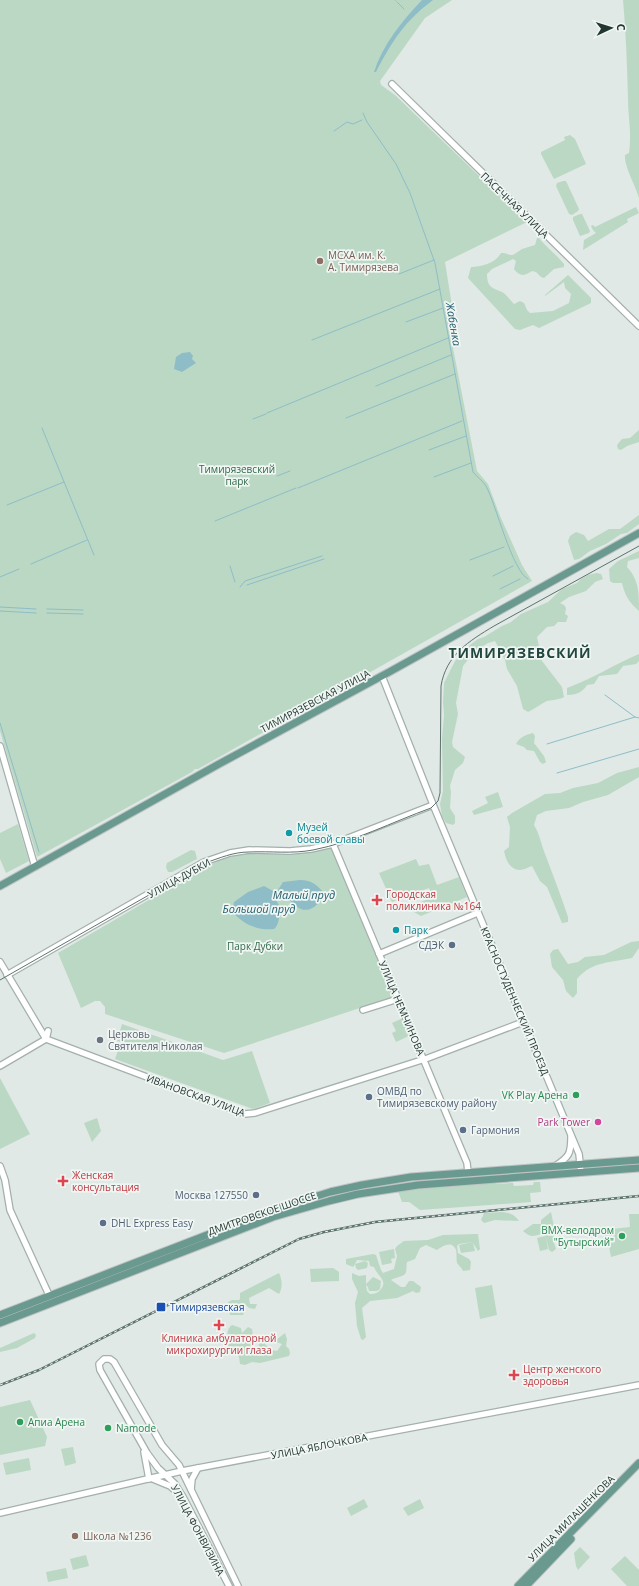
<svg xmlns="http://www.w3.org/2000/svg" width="639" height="1586" viewBox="0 0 639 1586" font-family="'Open Sans',sans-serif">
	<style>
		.green { fill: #bbd8c4 }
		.water { fill: #8ebdc8 }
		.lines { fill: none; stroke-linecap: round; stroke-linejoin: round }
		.stream { stroke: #8ebdc8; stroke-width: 1 }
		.minor-casing { stroke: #a4b0ac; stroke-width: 8 }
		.major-casing { stroke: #bdc3c2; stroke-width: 9 }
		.minor { stroke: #fff; stroke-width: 5.5 }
		.major { stroke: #69998f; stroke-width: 7 }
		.tram { stroke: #5d736e; stroke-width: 1 }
		.rail-casing { stroke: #5d736e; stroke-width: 2.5 }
		.rail { stroke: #f0f6f3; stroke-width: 1; stroke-dasharray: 3; stroke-linecap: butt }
		.education-dot { fill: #8d6e63; stroke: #f0f6f3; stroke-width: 1.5 }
		.culture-dot { fill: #0f9aa8; stroke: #f0f6f3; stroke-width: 1.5 }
		.health-dot { fill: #e0444e; stroke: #f0f6f3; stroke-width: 1.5 }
		.service-dot { fill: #5c6f8a; stroke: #f0f6f3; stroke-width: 1.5 }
		.worship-dot { fill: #6b7280; stroke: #f0f6f3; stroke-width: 1.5 }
		.leisure-dot { fill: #2e9e5b; stroke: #f0f6f3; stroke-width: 1.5 }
		.hotel-dot { fill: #d1479c; stroke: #f0f6f3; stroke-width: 1.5 }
		.transit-dot { fill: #1a4fb4; stroke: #f0f6f3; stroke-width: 1.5 }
		.labels { text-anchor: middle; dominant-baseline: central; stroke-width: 3.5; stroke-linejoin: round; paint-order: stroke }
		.street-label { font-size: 10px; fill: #233732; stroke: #f0f6f3 }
		.education-label { font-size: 10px; fill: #785e54; stroke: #f0f6f3; text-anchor: start }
		.park-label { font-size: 10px; fill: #326949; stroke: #f0f6f3 }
		.culture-label { font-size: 10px; fill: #0d838f; stroke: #f0f6f3; text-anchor: start }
		.health-label { font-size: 10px; fill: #be3a42; stroke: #f0f6f3; text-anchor: start }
		.service-label { font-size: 10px; fill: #4e5e75; stroke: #f0f6f3; text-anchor: start }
		.worship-label { font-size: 10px; fill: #5b616d; stroke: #f0f6f3; text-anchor: start }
		.leisure-label { font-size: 10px; fill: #27864d; stroke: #f0f6f3; text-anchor: end }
		.hotel-label { font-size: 10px; fill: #b23c85; stroke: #f0f6f3; text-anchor: end }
		.transit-label { font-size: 10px; fill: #164399; stroke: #f0f6f3; text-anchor: start }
		.water-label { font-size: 11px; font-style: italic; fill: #245d6c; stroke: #f0f6f3 }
		.district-label { font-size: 14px; font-weight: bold; letter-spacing: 1px; fill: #21473f; stroke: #f0f6f3 }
	</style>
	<rect width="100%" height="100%" fill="#e0e9e5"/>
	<g class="green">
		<path d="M0,0H452L425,18L380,81L381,85L395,95L527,222L445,262L452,306L450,309L454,336L452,343L477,471L488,484L500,516L522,565L532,581L198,769H195L192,772L37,857L0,731Z"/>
		<path d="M623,0H639V198C636,186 624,167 625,155L629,153C632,132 628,118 628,98C627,65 626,33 623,0Z"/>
		<path d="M570,135L575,139L586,164L554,179L541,154V152L565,140L564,137Z"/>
		<path d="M563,181H566L579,209L578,211L572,215L569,214L556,186L557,183Z"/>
		<path d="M636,207L639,213L627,219L628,222L583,250L584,240L596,233L593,230L591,226L593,225L595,227Z"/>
		<path d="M580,214H582L590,231L589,233L580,236L573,220V217Z"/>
		<path d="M537,238H539C547,248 557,255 564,264V267L554,269L544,278L541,277L536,272L532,271C525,276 520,277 514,269L516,261L513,259L492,269L487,274C487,288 493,288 502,292C507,295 510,300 514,304L520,301L524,303L527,310L530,313L553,311L569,303L571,294L565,288L564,282L545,296V295L568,275L591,298V303L539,328L533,325L520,330L515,329L468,278L471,267C481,267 496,263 501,253H504L510,255H513L522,249L535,245Z"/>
		<path d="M639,430V442L627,446L621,450L618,449L617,445L622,439L630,438Z"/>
		<path d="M639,515V524L627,533L621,534L606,544L590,551L579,559L574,560L568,541L570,536L576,532L584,535L588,541L609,529H620Z"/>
		<path d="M639,551V558L628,561L627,567C639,580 639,592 639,611C629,602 625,596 622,583H613L610,581L609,569L618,561Z"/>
		<path d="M597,573L601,574L603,579L595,582L586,591L569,597L560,603L564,605L566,608L565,614L568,616L566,622H558L554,626L547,627L537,637L542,661L562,687L564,697C557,701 550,699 545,702C539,705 535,709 528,712L523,709L517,686L507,669L505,660L495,641L488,643L476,650L463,666L456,703L458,714L452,742L453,747L465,757L463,763L455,770L450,786L451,792L450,808L455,816V823L453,825L446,823L442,816L440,804L443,791L442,739L444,715L443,702L444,683L455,661L470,645L478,639L484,637L502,626L511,622L521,614L548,602L562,589L577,583L581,579L588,575Z"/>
		<path d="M639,654V661L636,664L623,666L617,674L599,676L594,684L587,685C583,692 576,695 567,695V688C592,679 615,664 639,654Z"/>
		<path d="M533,733L535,736L534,743L544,756L546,762L543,764L540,762L534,751L527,750L524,747L516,744C520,737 525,735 533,733Z"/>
		<path d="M639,767V777L608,795L583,802L569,808L546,811L537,815L534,825C540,835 541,844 545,854C553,875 561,896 568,917V922L562,923L547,887L540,881L532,866C529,867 523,870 520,870C509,869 506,860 504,851L509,847L510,827L507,817L512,813L545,794L560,793L573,788L598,783L617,773Z"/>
		<path d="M498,792L503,807L474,815L472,811L488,803L485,797Z"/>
		<path d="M18,824L29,861L6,873L0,859V833Z"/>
		<path d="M331,848L393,997L224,1053L105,1014V1007L100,1001H95L81,1008L58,953L207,866L231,855L249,853H288Z"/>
		<path d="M191,850L195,851L197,859L172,872H168L166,867L167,863Z"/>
		<path d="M416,859L419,866L429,864L437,885L459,877L467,897L421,916L414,912L411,906L433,897L429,888L392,902L379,873Z"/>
		<path d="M639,941V948L632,958C610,963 592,961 577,979V993L573,998L566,991L563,980L552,967L550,954L553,950L558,949L568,964L578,962L585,957L604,955L631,942Z"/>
		<path d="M403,1018L411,1035L396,1042L392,1033L396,1031L392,1023Z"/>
		<path d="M122,1024L223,1060L252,1051L270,1103L253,1109L115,1059L121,1042L117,1041Z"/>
		<path d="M0,1078L30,1134L0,1149Z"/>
		<path d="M97,1118L101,1131L92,1142L84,1123Z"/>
		<path d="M534,1182H540L541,1192L530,1193L531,1202L420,1210L409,1202H402L398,1191L495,1183L496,1184L513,1183L514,1186L533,1185Z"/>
		<path d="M502,1212C510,1213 514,1214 519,1221L495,1220L484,1223L481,1220L484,1213Z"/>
		<path d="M551,1212L555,1232L553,1240L556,1249L552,1252L549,1250L546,1237L548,1249L540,1251L537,1238L545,1236L541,1234C532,1237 530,1237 523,1231L533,1224H541V1220Z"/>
		<path d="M629,1214H639V1249L611,1257L609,1246L605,1242L604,1230L630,1227Z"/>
		<path d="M475,1234H478L480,1249L478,1251L473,1243L475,1251L461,1253L459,1245L472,1242L459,1244L457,1246L458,1253L469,1259L471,1262L470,1270L463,1271C462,1268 459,1266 457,1263C456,1259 457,1254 456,1250C452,1240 443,1246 437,1250L426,1245L420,1248L415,1259L407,1262C406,1265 407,1268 406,1272C405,1277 395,1277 391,1280L401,1287H405L409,1281H413L421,1287L420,1292L416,1293L413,1291L397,1298L370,1301L362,1308L366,1337L363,1340L361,1339L357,1326L355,1303L358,1292L352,1279V1273L359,1276L366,1275V1284L373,1277L381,1281L380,1289L377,1291H369L368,1287L366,1285L367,1291L370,1294C375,1294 378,1293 381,1289C388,1280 377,1276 374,1267L370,1266L369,1261L357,1260L355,1264L365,1261L368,1263L367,1268L358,1270L356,1268L355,1264L353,1267L346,1264V1259L373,1254L376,1255L381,1270L383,1273L394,1269L397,1256L395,1249L397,1246L404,1241L428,1240L443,1235Z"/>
		<path d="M394,1249L395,1258L391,1259L392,1263L382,1265L379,1252Z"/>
		<path d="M333,1268L339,1272V1281L311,1282L310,1269Z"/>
		<path d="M279,1273C282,1279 283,1288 279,1294L269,1288L249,1298L250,1304H257L255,1309L249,1308L245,1304V1311L243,1315H230L228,1302L232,1300H239L240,1299V1293Z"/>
		<path d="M492,1285L497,1315L480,1319L475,1288Z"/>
		<path d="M232,1325L241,1328L242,1333L248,1327L252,1329L253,1336C249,1341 250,1349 255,1353C259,1350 258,1344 261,1340L271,1350L277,1351L282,1344L276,1342V1340L285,1333L287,1339L286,1346L289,1349L290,1353L289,1356L260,1363L252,1362L245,1365L240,1364L239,1357L228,1346C228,1338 225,1330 232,1325Z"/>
		<path d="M34,1333L36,1335L35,1338L17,1348L0,1352V1348Z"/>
		<path d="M30,1400L47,1437L45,1446L0,1455V1407Z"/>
		<path d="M73,1447L76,1463L65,1466L61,1449Z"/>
		<path d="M29,1458L31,1470L6,1475L3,1463Z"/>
		<path d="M364,1499L368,1507L351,1516L347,1508Z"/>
		<path d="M420,1499L424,1508L408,1516L403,1508Z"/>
		<path d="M580,1547L590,1557L578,1570L576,1566L574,1553Z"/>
		<path d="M86,1555L89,1566L73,1570L70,1559Z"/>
		<path d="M625,1556L639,1570V1586H627L611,1569Z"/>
		<path d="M66,1568L68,1578L48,1582L46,1572Z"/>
	</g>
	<g class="water">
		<path d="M422,0H433C405,21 392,41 376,72H374C383,44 402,21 422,0Z"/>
		<path d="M190,352L193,356L192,359L196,363L182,372L174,369L176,357L182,353Z"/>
		<path d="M300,880C311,880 316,884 323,892C323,902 311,913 301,909C294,906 289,899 284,894L280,895L276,900L281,909C279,915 279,926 274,929C258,931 242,924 232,911L234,902L248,892L264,886L275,892L278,890L283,882Z"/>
	</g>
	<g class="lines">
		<g class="stream">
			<path d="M395,0H396"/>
			<path d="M397,2L404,9"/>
			<path d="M363,113L367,122L396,164L410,193L435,263L473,472C477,477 483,481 486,486C496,504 512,571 528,579"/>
			<path d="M334,131L347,122L353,124L362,120"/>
			<path d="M399,274L434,260"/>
			<path d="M406,322L443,308"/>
			<path d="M312,340L440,289"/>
			<path d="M376,386L451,355"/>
			<path d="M267,413L448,338"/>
			<path d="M346,418L455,374"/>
			<path d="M253,419L266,414"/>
			<path d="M42,428L94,555"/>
			<path d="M429,450L466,436"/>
			<path d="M277,476L290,471"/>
			<path d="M434,477L471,463"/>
			<path d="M298,488L462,421"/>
			<path d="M7,505L64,482"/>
			<path d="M215,521L296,488"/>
			<path d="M470,560L504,547"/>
			<path d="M31,564L87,540"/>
			<path d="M230,566L235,582"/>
			<path d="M493,576L513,566"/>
			<path d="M0,577L19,569"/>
			<path d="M247,585L324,559"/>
			<path d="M240,587L245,581L322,556"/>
			<path d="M500,589L520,579"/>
			<path d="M0,607L36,609"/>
			<path d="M47,609L83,610"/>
			<path d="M0,611L36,613"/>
			<path d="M47,613L83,614"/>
			<path d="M605,695L635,717L639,718"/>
			<path d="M0,723L39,852"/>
			<path d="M547,744L635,717"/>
			<path d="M557,773L639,749"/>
		</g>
		<g class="minor-casing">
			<g id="minor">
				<path d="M392,84L639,326"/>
				<path d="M382,676L434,807L579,1154L581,1172"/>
				<path d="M0,746L35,867"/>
				<path d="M333,844L456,1137L467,1163L468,1172"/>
				<path d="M379,954L475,914"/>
				<path d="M0,962L46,1039L245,1114L255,1113L428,1058L523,1022"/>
				<path d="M7,975L204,862L230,853L249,850L290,851L311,849L333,844L433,805"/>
				<path d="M363,1010L398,999"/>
				<path d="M46,1039L48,1031"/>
				<path d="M0,1066L46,1039"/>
				<path d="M0,1166L5,1180L10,1210L49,1295"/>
				<path d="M555,1166C569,1157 571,1154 571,1137"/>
				<path d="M144,1452L149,1479"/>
				<path d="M153,1479L170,1486L178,1493"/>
				<path d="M191,1489L192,1479L198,1468"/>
				<path d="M0,1513L182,1471L639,1385"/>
				<path d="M229,1586L183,1497L175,1484L158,1468L147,1453L100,1370L99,1364L104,1359H110L114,1362L162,1445L179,1465L238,1586"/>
			</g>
		</g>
		<g class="major-casing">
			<g id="major">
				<path d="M0,886L219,764L391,671L639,533"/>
				<path d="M0,1315L269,1211L330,1192L362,1185L411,1177L639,1160"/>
				<path d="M0,1323L273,1217L329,1201L358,1194L418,1185L639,1168"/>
				<path d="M518,1586L639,1463"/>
				<path d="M526,1586L571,1539"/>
			</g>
		</g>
		<use href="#minor" class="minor"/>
		<use href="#major" class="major"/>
		<path class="tram" d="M0,980L205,863C220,858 233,852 249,852C271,851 292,854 313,850C354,842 392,822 431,808L438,801L440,793L441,686C446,655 469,641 494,626L639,546"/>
		<g class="rail-casing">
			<path id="rail" d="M0,1385L39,1370L299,1239L324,1232L375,1222L639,1196"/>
		</g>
		<use href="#rail" class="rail"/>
	</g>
	<g class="education-dot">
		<circle cx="320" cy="261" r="4"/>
		<circle cx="75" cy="1536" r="4"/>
	</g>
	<g class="culture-dot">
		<circle cx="289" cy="833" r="4"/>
		<circle cx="396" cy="930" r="4"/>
	</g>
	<g class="health-dot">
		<path d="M375 894h4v4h4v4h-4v4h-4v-4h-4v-4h4z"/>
		<path d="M61 1175h4v4h4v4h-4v4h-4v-4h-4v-4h4z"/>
		<path d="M217 1319h4v4h4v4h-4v4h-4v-4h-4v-4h4z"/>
		<path d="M512 1369h4v4h4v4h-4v4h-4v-4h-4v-4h4z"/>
	</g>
	<g class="service-dot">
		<circle cx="452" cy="945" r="4"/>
		<circle cx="369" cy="1097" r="4"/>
		<circle cx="463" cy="1130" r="4"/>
		<circle cx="256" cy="1195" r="4"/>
		<circle cx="103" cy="1223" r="4"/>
	</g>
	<circle class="worship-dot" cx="100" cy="1040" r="4"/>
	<g class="leisure-dot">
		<circle cx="576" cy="1095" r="4"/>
		<circle cx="622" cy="1236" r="4"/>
		<circle cx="20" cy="1422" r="4"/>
		<circle cx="108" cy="1428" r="4"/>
	</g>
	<circle class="hotel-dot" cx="598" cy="1122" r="4"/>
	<rect class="transit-dot" x="156" y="1302" width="10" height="10" rx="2"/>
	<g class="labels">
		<g class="street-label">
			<text transform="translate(515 205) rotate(44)">ПАСЕЧНАЯ УЛИЦА</text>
			<text transform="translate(315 701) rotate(-28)">ТИМИРЯЗЕВСКАЯ УЛИЦА</text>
			<text transform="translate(179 878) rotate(-29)">УЛИЦА ДУБКИ</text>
			<text transform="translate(515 1001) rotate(67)">КРАСНОСТУДЕНЧЕСКИЙ ПРОЕЗД</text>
			<text transform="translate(402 1008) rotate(67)">УЛИЦА НЕМЧИНОВА</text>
			<text transform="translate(196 1095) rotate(20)">ИВАНОВСКАЯ УЛИЦА</text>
			<text transform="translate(262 1213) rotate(-19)">ДМИТРОВСКОЕ ШОССЕ</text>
			<text transform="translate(319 1446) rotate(-11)">УЛИЦА ЯБЛОЧКОВА</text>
			<text transform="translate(571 1518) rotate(-45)">УЛИЦА МИЛАШЕНКОВА</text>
			<text transform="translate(198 1530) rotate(62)">УЛИЦА ФОНВИЗИНА</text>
		</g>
		<g class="education-label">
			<text x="328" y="255">МСХА им. К.<tspan x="328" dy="12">А. Тимирязева</tspan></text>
			<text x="83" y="1536">Школа №1236</text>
		</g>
		<g class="park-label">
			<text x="237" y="469">Тимирязевский<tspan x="237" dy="12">парк</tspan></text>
			<text x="255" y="946">Парк Дубки</text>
		</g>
		<g class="culture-label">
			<text x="297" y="827">Музей<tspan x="297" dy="12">боевой славы</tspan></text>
			<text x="404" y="930">Парк</text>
		</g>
		<g class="health-label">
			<text x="386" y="894">Городская<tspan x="386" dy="12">поликлиника №164</tspan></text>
			<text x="72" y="1175">Женская<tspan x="72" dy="12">консультация</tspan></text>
			<text x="219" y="1338" text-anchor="middle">Клиника амбулаторной<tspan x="219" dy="12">микрохирургии глаза</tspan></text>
			<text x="523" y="1369">Центр женского<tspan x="523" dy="12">здоровья</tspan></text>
		</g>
		<g class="service-label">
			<text x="444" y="945" text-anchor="end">СДЭК</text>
			<text x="377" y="1091">ОМВД по<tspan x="377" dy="12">Тимирязевскому району</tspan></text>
			<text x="471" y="1130">Гармония</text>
			<text x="248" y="1195" text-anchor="end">Москва 127550</text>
			<text x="111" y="1223">DHL Express Easy</text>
		</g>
		<g class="worship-label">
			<text x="108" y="1034">Церковь<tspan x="108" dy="12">Святителя Николая</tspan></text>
		</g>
		<g class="leisure-label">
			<text x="568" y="1095">VK Play Арена</text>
			<text x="614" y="1230">BMX-велодром<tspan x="614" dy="12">"Бутырский"</tspan></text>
			<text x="28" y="1422" text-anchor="start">Апиа Арена</text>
			<text x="116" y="1428" text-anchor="start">Namode</text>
		</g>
		<g class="hotel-label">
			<text x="590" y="1122">Park Tower</text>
		</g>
		<g class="transit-label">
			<text x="170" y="1307">Тимирязевская</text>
		</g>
		<g class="water-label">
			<text transform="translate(454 324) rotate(80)">Жабенка</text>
			<text x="304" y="894">Малый пруд</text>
			<text x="259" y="908">Большой пруд</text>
		</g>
		<g class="district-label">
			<text x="520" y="652">ТИМИРЯЗЕВСКИЙ</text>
		</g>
	</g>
	<g transform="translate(611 28) rotate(86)" stroke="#f0f6f3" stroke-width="3" paint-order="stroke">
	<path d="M0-3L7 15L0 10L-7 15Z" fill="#233732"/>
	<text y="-6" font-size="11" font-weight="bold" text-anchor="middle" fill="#233732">С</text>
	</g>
</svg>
